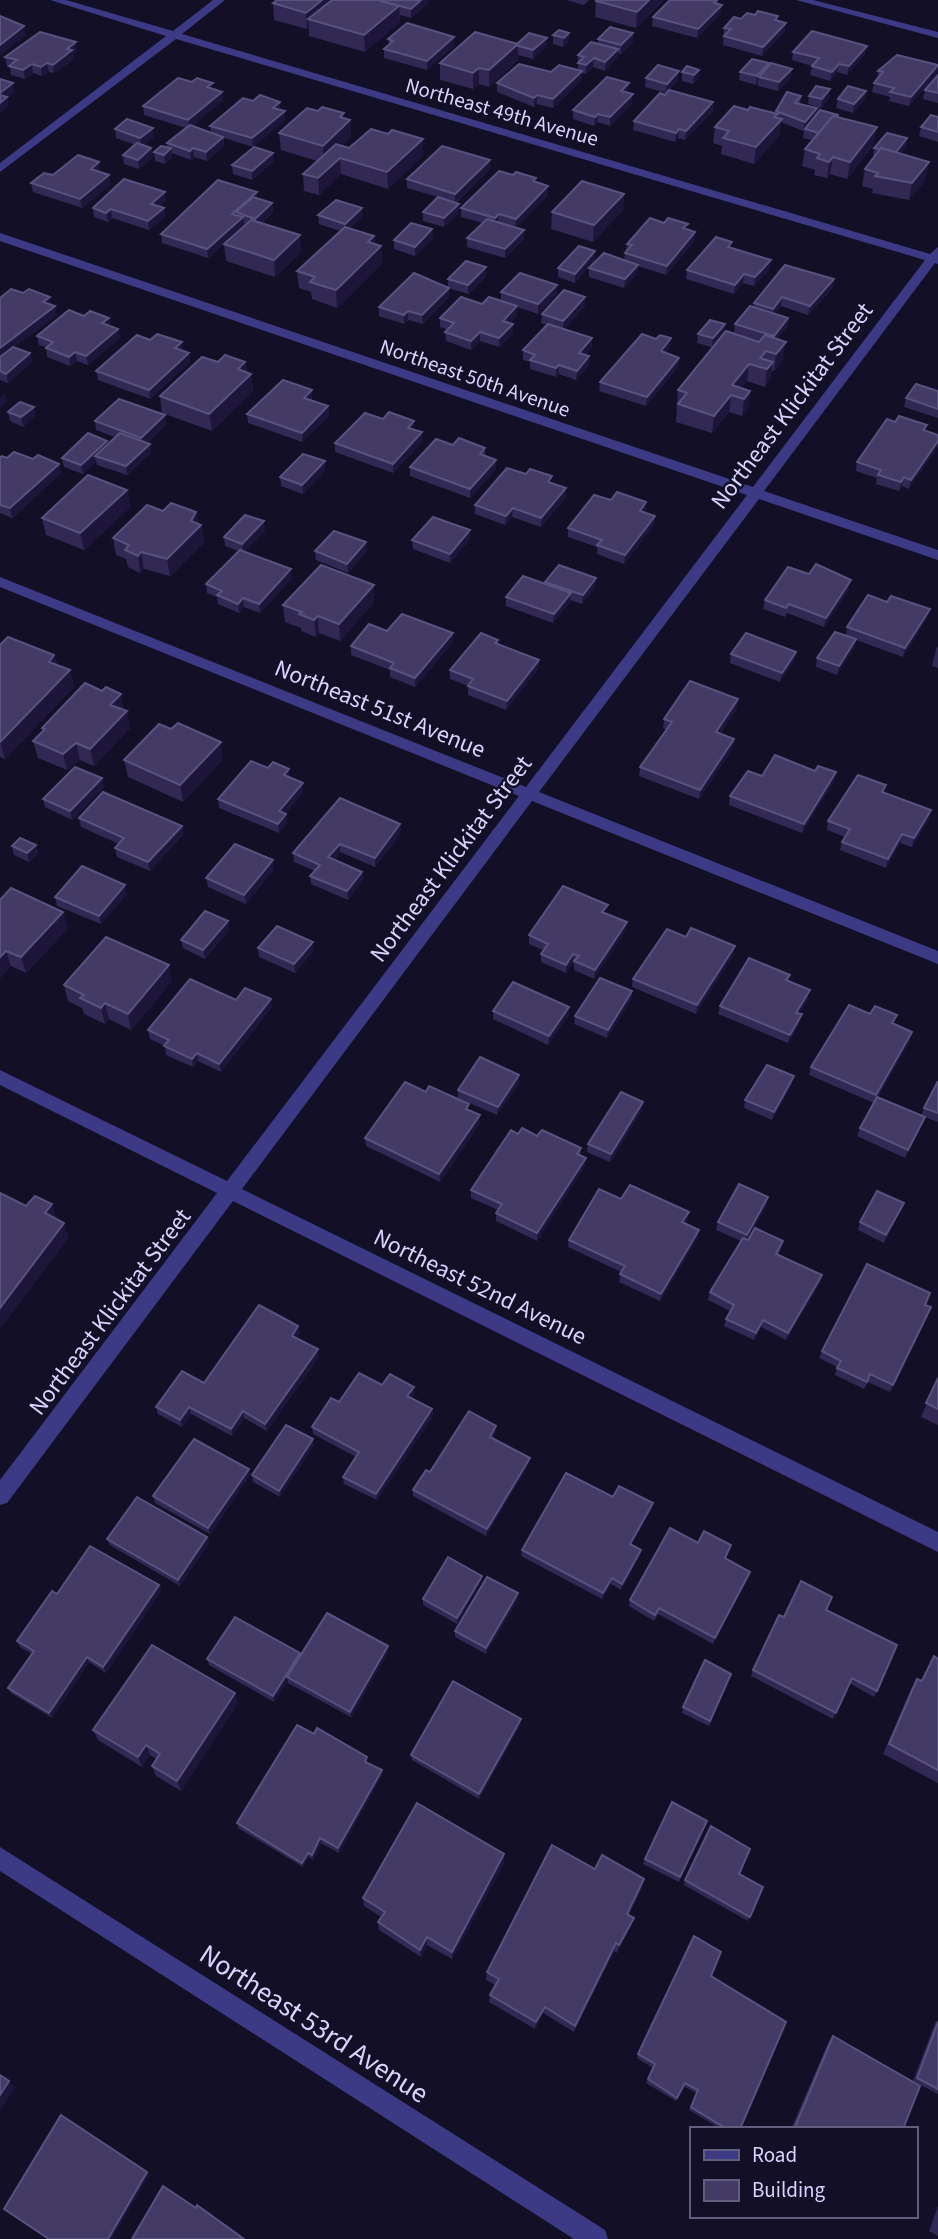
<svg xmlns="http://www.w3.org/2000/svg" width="938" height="2239" viewBox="0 0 938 2239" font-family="'Source Sans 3',sans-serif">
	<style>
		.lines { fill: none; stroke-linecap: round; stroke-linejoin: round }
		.minor { fill: #3d3a85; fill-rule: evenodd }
		.wall { fill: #312854 }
		.shaded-wall { fill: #1d163a }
		.building { fill: #433a66; stroke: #5a527e; stroke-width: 2 }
		.labels { text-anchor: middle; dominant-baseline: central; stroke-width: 5; stroke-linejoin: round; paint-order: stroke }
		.far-street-label { font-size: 21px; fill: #d9d4ff; stroke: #130f26 }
		.street-label { font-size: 24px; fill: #d9d4ff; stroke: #130f26 }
		.near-street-label { font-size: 28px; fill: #d9d4ff; stroke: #130f26 }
	</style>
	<rect width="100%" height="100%" fill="#130f26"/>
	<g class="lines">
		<g class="minor">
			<path d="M50,0H66L173,31L213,0H225L182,34L930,254L938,247V264L935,263L764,491L938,550V560L759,499L539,792L938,951V964L532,801L242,1189L938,1532V1552L233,1201L7,1503L0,1505V1480L217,1193L0,1085V1070L227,1181L519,796L0,587V577L526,787L747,495L0,241V233L753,487L925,260L176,39L0,172V163L166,36Z"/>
			<path d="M796,0H813L938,32V38Z"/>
			<path d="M0,1847L605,2230L608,2239H574L0,1871Z"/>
		</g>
	</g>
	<g class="wall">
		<path d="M328,0V3L381,1L382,0H428V3L411,18L400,15V22L365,52L309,36V28L307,29L274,20L273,3Z"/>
		<path d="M566,0H589L584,5Z"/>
		<path d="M597,0H664L636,28L595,17L596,1Z"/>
		<path d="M670,0H718L717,4L721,13L697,38L652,26L653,17Z"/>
		<path d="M755,15L778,16L777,21L785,31L762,56L723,45L724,28L741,19Z"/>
		<path d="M559,30L569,41L563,47L553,44V35Z"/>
		<path d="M388,39L454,46L427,70L384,58V49L389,44Z"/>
		<path d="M598,39L633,42L621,54L618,53L617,58L605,71L593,67L586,74L582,73L581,80L553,108L537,104L534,107L497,92V83L551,72L578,70V55L598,44Z"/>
		<path d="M517,44L547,46L533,59L518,55V60L489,87L479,84L473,89L440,80V63Z"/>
		<path d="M77,51L73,54L74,59L54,73L49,72L42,76L33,73L25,79L11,75L10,67L7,66L5,57Z"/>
		<path d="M793,52L865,54L847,75L837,72L830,81L810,75L812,66L792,60Z"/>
		<path d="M769,63L768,67L791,78L778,91L758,86V83L756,85L739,80L740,72Z"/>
		<path d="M938,65L937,74L909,106L889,101L890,97L872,92L874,83L877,80L878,71Z"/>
		<path d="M699,70L698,79L693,84L682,81V72Z"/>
		<path d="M938,75V103L923,99L925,90Z"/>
		<path d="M646,78L678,80L666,93L645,87Z"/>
		<path d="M214,89L223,100L192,126L211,132L210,126L281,110L285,120L253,147L224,138V146L207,161L194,157L191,160L172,153V157L165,164L155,161L154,152L167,147V143L186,128L144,115L143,106Z"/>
		<path d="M866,91L864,100L853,113L836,108L838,99Z"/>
		<path d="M628,92L632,103L610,126L597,122L594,126L573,119V110Z"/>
		<path d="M801,96L800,104L817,108L816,115L838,117L874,144L847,179L830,174L827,178L814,175L815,170L802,166L805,149L812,140L803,138L804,130L803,131L781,122L779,136L754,164L721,154L722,146L713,143L715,127L748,110L776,114V111Z"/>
		<path d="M809,96L829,98L821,108L808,104Z"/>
		<path d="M713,102V111L685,140L678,138L675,142L633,130L634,121Z"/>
		<path d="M318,111L344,113V119L350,120L351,137L342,146L349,148L388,134L423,139V156L388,189L341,174L319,195L304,191L303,174L317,161L281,150L279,133Z"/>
		<path d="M938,117V142L919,136L921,127Z"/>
		<path d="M115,129L154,137L143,145L151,148L153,157L139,169L124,164L123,155L136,145L116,138Z"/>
		<path d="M907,138L906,147L900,154L926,179L909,200L872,193L873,189L862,186L865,169L874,157H873L874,148Z"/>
		<path d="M274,161L252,180L233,174L232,165Z"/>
		<path d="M99,162V172L111,184L82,208L33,192L31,183L53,175Z"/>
		<path d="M490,169L456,203L459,204V213L444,227L423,221V212L438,197L407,188V179Z"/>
		<path d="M536,182L548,186V195L516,227L524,230V239L505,258L467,247V238L483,223L461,217V208Z"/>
		<path d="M257,192V199L272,203L273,212L262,223L301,252L275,277L226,261L224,244L246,224L244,223V226L208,258L162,243L161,234Z"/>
		<path d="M624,194L623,210L593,242L551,229L552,212Z"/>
		<path d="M166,201L159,207L164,208L165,217L149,230L112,218L108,222L94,217L93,208Z"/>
		<path d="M362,208V217L350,228L374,236L375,244L381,246L382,263L337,308L312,299L311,292L299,288L297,271L340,231L319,224L318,215Z"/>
		<path d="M432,229L433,238L415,256L394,249V240Z"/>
		<path d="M687,229L695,232L694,241L666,275L638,266L637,274L624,288L589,277V268L624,260L627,244Z"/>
		<path d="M731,248L770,269L754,286L743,283L734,294L686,279L687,270Z"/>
		<path d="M595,251V260L575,283L558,277V268Z"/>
		<path d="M486,276L468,294L449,288V297L423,324L408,320L404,324L379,316V307L448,287V279Z"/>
		<path d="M834,279L833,288L808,315L781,306L775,314L788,318L787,327L777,339L783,359L774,371L772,370L770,379L765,387L747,381L741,388L750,391L748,408L742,416L729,412L712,433L676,422L678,390L760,341L734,333L735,324L753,307L754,303Z"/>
		<path d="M501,292L557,294L538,314L517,307V315L510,323L513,324V333L499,347L480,341L471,350L446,341L445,332L448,330L440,327V318L482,304L501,301Z"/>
		<path d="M0,298L52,305L57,315L14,347L30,353L32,362L8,383L0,380Z"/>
		<path d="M585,306L564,329L592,338V347L585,355L589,356V365L576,380L559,374L556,377L530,369V362L523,360V350L547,325L541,323L542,314Z"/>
		<path d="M84,316L109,318L110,326L118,329L120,338L88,365L77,361L70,366L47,357L46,347L39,345L37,336Z"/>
		<path d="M725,324L724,333L712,347L697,343L698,334Z"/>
		<path d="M670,347L666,353L678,367L646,406L599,391L600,382Z"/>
		<path d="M183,350L189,353L190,362L150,399L98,380L96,371Z"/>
		<path d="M218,362H245L247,372L251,374L253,391L212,431L162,413L160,396Z"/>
		<path d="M312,390V399L311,401L328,406L329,416L302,442L248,423L247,414Z"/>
		<path d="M938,391V418L904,407L906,398Z"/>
		<path d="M34,407L35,416L23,427L10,421L8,412Z"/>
		<path d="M383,419L414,421V430L422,442L393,473L335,452V443Z"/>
		<path d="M95,421L166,424L147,443L150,444L151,453L127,475L97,465L96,461L83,474L64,467L62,458L107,441V444L115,437L96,430Z"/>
		<path d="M895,422L927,425L909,489L902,486L899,491L876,484L877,478L856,471L857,462Z"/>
		<path d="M453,445L485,448V456L496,460V469L470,498L410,476V467Z"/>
		<path d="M0,457L33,459L59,464L61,473L12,518L0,513Z"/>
		<path d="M325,471L303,494L281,486L280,477Z"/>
		<path d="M552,483L566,488V497L541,527L512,517L505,525L475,514V505Z"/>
		<path d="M127,490L130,507L84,550L46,535L42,518Z"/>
		<path d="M611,500L646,502L645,512L655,516L654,525L624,564L597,554V547L568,537V528Z"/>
		<path d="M163,511L196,512L198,524L201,525L204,542L170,576L144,569L140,573L128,567L126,559L116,555L113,538Z"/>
		<path d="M265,531L244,551L292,578L260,613L244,607L239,613L218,604L217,597L207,593L206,584L238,551L225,546L224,537Z"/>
		<path d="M470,539L450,563L413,549L412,540Z"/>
		<path d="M315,551H367L348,573L316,560Z"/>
		<path d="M596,578L595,587L582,604L570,600V602L553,623L506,606V597L545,584V582Z"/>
		<path d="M374,585V602L340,641L319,633L316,637L301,631V628L285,622L283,605Z"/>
		<path d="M849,589L824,627L787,613L785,617L763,609L765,600Z"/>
		<path d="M927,618L903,657L856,640L854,648L837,675L816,667L817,658L846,635L847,627Z"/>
		<path d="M387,631L453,642L415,687L390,677V670L351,655V646Z"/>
		<path d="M498,640V645L539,660L538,669L506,710L468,695V686L450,679V670Z"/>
		<path d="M0,645L54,655L57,665L70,670L74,687L5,759L0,757Z"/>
		<path d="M938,646V668L932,666L936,649Z"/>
		<path d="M796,652L794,660L780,682L730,663L731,654Z"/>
		<path d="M737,708L720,734L734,739L733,748L699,799L639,776L640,767L667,730L663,728L664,719Z"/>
		<path d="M124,710L127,711L130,728L94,766L80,760L67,770L38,758L33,741L43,731L42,728Z"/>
		<path d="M223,759L183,802L128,777L124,760Z"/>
		<path d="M762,776L834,781L802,833L729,805L730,796Z"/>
		<path d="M290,778L303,792L285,814H286L287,823L279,833L219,808L218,799Z"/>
		<path d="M886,785L884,792L929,819L912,847L900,843L886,868L840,850L842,842L845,837L827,830L828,821Z"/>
		<path d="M104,787L72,820L45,807L43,799Z"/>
		<path d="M79,818L182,826L183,835L150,871L117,857L115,848L119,844L81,827Z"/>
		<path d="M400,824L401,833L375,867L340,852L334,860L362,872L363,880L348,900L311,884L310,876L315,871L294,862L293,853Z"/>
		<path d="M36,845L38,854L29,862L14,855L12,846Z"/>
		<path d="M274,869L246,904L208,887L206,878Z"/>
		<path d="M127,894L101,924L57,906L55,897Z"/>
		<path d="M0,900L68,928L26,973L11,966L0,978Z"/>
		<path d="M607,913L626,930L594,979L574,970V963H573L566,973L541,962V954L543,950L529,944V935Z"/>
		<path d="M229,930L205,959L183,948L181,940Z"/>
		<path d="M735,946L733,955L696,1014L632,987L633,979Z"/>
		<path d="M258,948L314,950L295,973L259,957Z"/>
		<path d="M790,975L788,981L808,999L799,1013L800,1023L788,1043L718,1014L720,1006Z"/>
		<path d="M172,981L131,1030L109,1019L105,1024L84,1014L82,1008L68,1001L64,985Z"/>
		<path d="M632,991L631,1000L607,1038L574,1024L575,1016Z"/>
		<path d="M236,1000L272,1007L221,1072L198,1061L193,1067L166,1055L165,1046L150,1039L148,1030Z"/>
		<path d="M493,1011L569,1015L548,1045L493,1019Z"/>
		<path d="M894,1024L910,1040L878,1097L921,1116L924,1108L938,1081V1122L925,1117L922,1125L905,1158L857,1136L860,1128L874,1103L809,1075L811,1067Z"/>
		<path d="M519,1083L497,1115L458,1098V1090Z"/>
		<path d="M792,1084L772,1120L744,1108L745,1100Z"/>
		<path d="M469,1110L480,1123L440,1182L366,1146L365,1138Z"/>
		<path d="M642,1110L610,1162L587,1152L588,1144Z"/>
		<path d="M518,1134L537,1136L581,1148L580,1156L585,1166L537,1241L496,1221V1213L498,1210L471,1198V1190Z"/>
		<path d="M621,1199L689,1212L687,1219L685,1224L699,1230L697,1238L660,1301L619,1282L621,1272L568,1247L569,1240Z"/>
		<path d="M767,1205L747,1240L783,1241L781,1248L778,1254L822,1275L820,1283L786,1340L761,1327L754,1340L724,1326L726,1319L730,1311L708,1300L710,1292L741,1241L716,1230L718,1222Z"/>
		<path d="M901,1210L884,1243L858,1230L860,1222Z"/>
		<path d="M925,1305L931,1307L928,1315L890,1392L868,1382L864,1389L835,1375L837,1367L819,1358L822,1351Z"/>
		<path d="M298,1326L300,1333L296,1338L319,1357L267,1431L244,1418L232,1436L191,1414L182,1427L158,1414L156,1407L204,1383Z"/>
		<path d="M938,1378V1425L921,1417Z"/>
		<path d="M382,1385L414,1387V1394L411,1398L432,1409L433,1416L377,1500L344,1484L343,1477L356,1457L313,1434L312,1427L339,1402Z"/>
		<path d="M496,1433L493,1438L529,1464L486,1536L413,1496V1490L430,1472Z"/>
		<path d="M314,1445L280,1497L253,1482L252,1475Z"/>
		<path d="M250,1475L210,1534L155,1503L153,1496Z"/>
		<path d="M613,1497L653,1503L651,1510L631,1545L641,1550L640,1556L621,1590L611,1584L602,1599L521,1556L522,1550Z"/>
		<path d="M207,1537L209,1543L180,1586L110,1545L107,1539Z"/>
		<path d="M698,1543L731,1545L726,1558L750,1572L748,1578L713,1644L658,1614L654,1621L629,1606L630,1600Z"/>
		<path d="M482,1576L481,1582L457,1624L423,1605V1599Z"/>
		<path d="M159,1585L161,1591L106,1673L89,1662L52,1718L11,1693L8,1688L32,1654L20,1647L17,1641L57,1594Z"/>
		<path d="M518,1599L486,1654L455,1637V1631Z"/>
		<path d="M827,1610L877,1691L874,1697L849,1683L833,1719L751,1676L753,1670L784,1617Z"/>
		<path d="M388,1646V1652L351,1717L288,1683V1680L274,1702L209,1665L207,1659L301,1655Z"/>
		<path d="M934,1656L938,1659V1783L883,1754L911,1689L917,1679L921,1681Z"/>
		<path d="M731,1674L709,1726L682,1713L683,1707Z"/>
		<path d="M238,1703L181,1791L156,1776L152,1766L156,1759L150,1755L142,1767L98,1740L93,1730Z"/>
		<path d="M521,1719V1724L479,1799L412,1760L411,1755Z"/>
		<path d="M314,1734L367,1757V1763L382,1770V1775L339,1853L321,1843L313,1860L309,1857L303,1867L238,1828L237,1823Z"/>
		<path d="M705,1826L679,1882L643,1864L645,1859Z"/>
		<path d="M504,1854V1863L452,1959L427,1945L421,1957L379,1930L378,1922L381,1917L364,1906L363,1898Z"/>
		<path d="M595,1869L642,1888L629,1915L634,1918L631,1926L617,1953L614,1951L574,2032L543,2013L535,2029L489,2002L490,1995L495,1985L486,1980L487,1972Z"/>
		<path d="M739,1874L763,1887L748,1921L684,1885L685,1880Z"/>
		<path d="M694,1936L711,1976L740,2129H721L689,2110L696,2093L683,2086L676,2101L646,2083L653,2068L637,2058Z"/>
		<path d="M938,2020V2094L913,2081L935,2023Z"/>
		<path d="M833,2036L903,2129H791L828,2043Z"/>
		<path d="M938,2206V2236L929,2231Z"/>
	</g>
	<g class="shaded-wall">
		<path d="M321,0H328L329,11L308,19L309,28L307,29L306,13Z"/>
		<path d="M421,0H428V3L411,18V9Z"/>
		<path d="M649,0H664L636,28L637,12Z"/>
		<path d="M722,5L721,13L697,38L698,29Z"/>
		<path d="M399,6L400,22L365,52L364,35Z"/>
		<path d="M786,23L785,31L762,56L763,47Z"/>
		<path d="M24,26L26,35L0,56V45Z"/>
		<path d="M569,33V41L563,47L564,38Z"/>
		<path d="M633,33V42L621,54V45Z"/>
		<path d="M454,37V46L427,70V61Z"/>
		<path d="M547,38V46L533,59V50Z"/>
		<path d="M76,42L77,51L73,54L74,59L54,73L53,65L67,49Z"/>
		<path d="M518,44V60L489,87V70Z"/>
		<path d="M867,46L865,54L847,75L849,66Z"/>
		<path d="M618,49L617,58L605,71V62Z"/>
		<path d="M594,58L593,67L586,74V65Z"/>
		<path d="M47,63L49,72L42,76L41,67Z"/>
		<path d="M769,63L768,72L759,77L758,83L756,85L757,76Z"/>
		<path d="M32,64L33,73L25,79L23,70Z"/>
		<path d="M839,64L837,72L830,81L832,72Z"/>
		<path d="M938,66L937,74L909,106L911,97Z"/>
		<path d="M479,68V84L473,89V73Z"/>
		<path d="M792,69L791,78L778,91L779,82Z"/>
		<path d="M699,70L698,79L693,84L694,75Z"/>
		<path d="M582,71L581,80L553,108V99Z"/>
		<path d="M679,71L678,80L666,93L667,84Z"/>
		<path d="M13,83L15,92L8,98L9,106L0,113V93Z"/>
		<path d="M629,83L628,92L621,100V91Z"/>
		<path d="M830,89L829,98L821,108L822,99Z"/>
		<path d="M866,91L864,100L853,113L854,104Z"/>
		<path d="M222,92L223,100L189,129L188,120Z"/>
		<path d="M633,94L632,103L610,126V117Z"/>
		<path d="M537,95V104L534,107V98Z"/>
		<path d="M280,102L281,111L273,108Z"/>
		<path d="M713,102V111L685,140L686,131Z"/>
		<path d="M817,108L815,117L803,131L805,122Z"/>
		<path d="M285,111V120L253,147L252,138Z"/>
		<path d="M344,113L345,126L350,120L351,137L324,163L323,146L340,117Z"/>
		<path d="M598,114L597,122L594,126L595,117Z"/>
		<path d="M778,114L776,125L782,119L779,136L754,164L756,147L774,117Z"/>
		<path d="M877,127L874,144L847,179L850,162Z"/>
		<path d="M153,128L154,137L142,147L140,138Z"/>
		<path d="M679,129L678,138L675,142L676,133Z"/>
		<path d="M223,137L224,146L207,161L206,152Z"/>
		<path d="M907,138L906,147L893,162L895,153Z"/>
		<path d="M423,139V156L388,189L387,172Z"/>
		<path d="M151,148L153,157L139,169L138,160Z"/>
		<path d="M171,148L172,157L165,164L164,155Z"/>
		<path d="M193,148L194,157L191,160L190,151Z"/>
		<path d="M273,153L274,161L252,180V171Z"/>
		<path d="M833,157L830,174L827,178L829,162Z"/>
		<path d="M340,158L341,174L319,195L318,178Z"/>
		<path d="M490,160V169L455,203V194Z"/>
		<path d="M99,162L100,171L92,178L91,169Z"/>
		<path d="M929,162L926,179L909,200L912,183Z"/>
		<path d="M109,175L111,184L82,208L80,199Z"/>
		<path d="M548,186V195L515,228L516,219Z"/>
		<path d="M165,192L166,201L152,213L151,204Z"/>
		<path d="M257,192V201L236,212L237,219L232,214Z"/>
		<path d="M624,194L623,210L593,242L594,225Z"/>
		<path d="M272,203L273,212L256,228L255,219Z"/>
		<path d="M459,204V213L444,227V218Z"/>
		<path d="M164,208L165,217L149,230L148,221Z"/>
		<path d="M362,208V217L345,233V224Z"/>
		<path d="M111,209L112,218L108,222L106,213Z"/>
		<path d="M499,214L498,223L494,227L495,218Z"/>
		<path d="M243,217L244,226L208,258L207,249Z"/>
		<path d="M432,229L433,238L415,256V247Z"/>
		<path d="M524,230V239L505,258V249Z"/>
		<path d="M695,232L694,241L666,275L667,266Z"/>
		<path d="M300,235L301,252L275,277L274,260Z"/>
		<path d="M374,236L375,253L381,246L382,263L337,308L336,290L368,242Z"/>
		<path d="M595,251V260L575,283V274Z"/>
		<path d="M771,260L770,269L754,286L755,277Z"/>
		<path d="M638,265L637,274L624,288L625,279Z"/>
		<path d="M486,267V276L468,294V285Z"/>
		<path d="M744,274L743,283L734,294L735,285Z"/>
		<path d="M834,279L833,288L808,315L810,306Z"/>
		<path d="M557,285V294L538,314V304Z"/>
		<path d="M449,288V297L423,324L422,315Z"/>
		<path d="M50,297L52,306L43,302Z"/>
		<path d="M585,297V306L563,330V321Z"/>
		<path d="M782,297L781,306L772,318L773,309Z"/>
		<path d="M55,306L57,315L0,358V348Z"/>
		<path d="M517,306V315L503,330V321Z"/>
		<path d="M408,311V320L404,324V315Z"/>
		<path d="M109,318L110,327L102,323Z"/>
		<path d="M788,318L787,327L772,345L774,336Z"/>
		<path d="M513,324V333L499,347V338Z"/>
		<path d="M725,324L724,333L712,347L713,338Z"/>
		<path d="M118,329L120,338L88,365L86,356Z"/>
		<path d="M480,332V341L471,350V341Z"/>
		<path d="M592,338V347L579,362V353Z"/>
		<path d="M671,338L670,347L660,360L661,351Z"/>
		<path d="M182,342L183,352L175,348Z"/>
		<path d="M786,342L783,359L774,371L776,354Z"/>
		<path d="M75,352L77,361L70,366L69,357Z"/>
		<path d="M30,353L32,362L8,383L6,374Z"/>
		<path d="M189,353L190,362L150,399L149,390Z"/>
		<path d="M589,356V365L576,380L577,371Z"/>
		<path d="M679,358L678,367L646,406L647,397Z"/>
		<path d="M245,362L247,378L251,374L253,391L212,431L209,414L238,369Z"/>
		<path d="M773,362L770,379L765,387L767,369Z"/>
		<path d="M749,364L747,381L735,396L732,385Z"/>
		<path d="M559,365V374L556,377V368Z"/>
		<path d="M312,390V399L304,407V398Z"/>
		<path d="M750,391L748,408L742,416L744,399Z"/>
		<path d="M5,393L7,402L0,408V397Z"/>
		<path d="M731,395L729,412L712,433L714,416Z"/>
		<path d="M328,406L329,416L302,442V433Z"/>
		<path d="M34,407L35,416L23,427L21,417Z"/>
		<path d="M165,415L166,424L142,447L141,438Z"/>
		<path d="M414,421V430L408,428Z"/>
		<path d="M422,432V442L393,473V464Z"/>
		<path d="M107,441L108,450L95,456L96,461L83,474L81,465Z"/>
		<path d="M938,441V447L909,489L911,480Z"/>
		<path d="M150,444L151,453L127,475L126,466Z"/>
		<path d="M496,460V469L470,498V489Z"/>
		<path d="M325,461V471L303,494L302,485Z"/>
		<path d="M59,464L61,473L12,518L10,508Z"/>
		<path d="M904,477L902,486L899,491L901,482Z"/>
		<path d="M566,488V497L541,527V518Z"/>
		<path d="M127,490L130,507L84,550L80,533Z"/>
		<path d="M646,502L645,511L639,520L640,511Z"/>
		<path d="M513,508L512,517L505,525L506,516Z"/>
		<path d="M196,512L199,528L201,525L204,542L170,576L167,559Z"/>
		<path d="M655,516L654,525L624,564L625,555Z"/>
		<path d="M264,521L265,531L243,553L242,544Z"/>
		<path d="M470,530V539L450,563V554Z"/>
		<path d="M366,542L367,551L348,573L347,564Z"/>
		<path d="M141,552L144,569L140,573L138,556Z"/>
		<path d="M291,569L292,578L260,613L259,604Z"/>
		<path d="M596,578L595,587L582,604L583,595Z"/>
		<path d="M851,580L849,589L824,627L826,618Z"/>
		<path d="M374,585V602L340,641L339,624Z"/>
		<path d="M571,593L570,602L553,623L554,614Z"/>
		<path d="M243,598L244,607L239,613L238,604Z"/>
		<path d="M930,609L927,618L903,657L905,648Z"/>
		<path d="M318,616L319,633L316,637L314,620Z"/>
		<path d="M453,633V642L415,687V678Z"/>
		<path d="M856,639L854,648L837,675L839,666Z"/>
		<path d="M796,652L794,660L780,682L782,673Z"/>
		<path d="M54,655L58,672L49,662Z"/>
		<path d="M539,660L538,669L506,710L507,701Z"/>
		<path d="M70,670L74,687L5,759L0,742Z"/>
		<path d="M121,694L124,710L110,705Z"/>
		<path d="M738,699L737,708L715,741L716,732Z"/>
		<path d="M127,711L130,728L94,766L90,749Z"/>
		<path d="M734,739L733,748L699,799L700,790Z"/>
		<path d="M221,742L223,759L183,802L180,785Z"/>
		<path d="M76,743L80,760L67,770L63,754Z"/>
		<path d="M289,769L290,778L284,775Z"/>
		<path d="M836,772L834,781L802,833L804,824Z"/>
		<path d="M102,778L104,787L72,820L70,811Z"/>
		<path d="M303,783V792L280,820L279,811Z"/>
		<path d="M931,810L929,819L912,847L914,838Z"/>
		<path d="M286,814L287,823L279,833L278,824Z"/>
		<path d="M400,824L401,833L375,867V858Z"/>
		<path d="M182,826L183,835L150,871L148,862Z"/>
		<path d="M902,834L900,843L886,868L888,859Z"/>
		<path d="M340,844V852L328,866V857Z"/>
		<path d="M36,845L38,854L29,862L27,853Z"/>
		<path d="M273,860L274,869L246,904L244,895Z"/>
		<path d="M362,872L363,880L348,900L347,891Z"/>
		<path d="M125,885L127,894L101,924L99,916Z"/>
		<path d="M63,912L68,928L26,973L21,957Z"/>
		<path d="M228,921L229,930L205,959L203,950Z"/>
		<path d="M627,922L626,930L594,979L595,970Z"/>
		<path d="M313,942L314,950L295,973L294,964Z"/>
		<path d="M735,946L733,955L696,1014L697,1005Z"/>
		<path d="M6,951L11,966L0,978V957Z"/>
		<path d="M573,954V963L566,973V965Z"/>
		<path d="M169,965L172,981L131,1030L128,1014Z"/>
		<path d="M810,990L808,999L794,1021L796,1013Z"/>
		<path d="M632,991L631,1000L607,1038L608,1030Z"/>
		<path d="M271,999L272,1007L221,1072L219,1064Z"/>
		<path d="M105,1003L109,1019L105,1024L101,1008Z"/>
		<path d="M569,1007V1015L548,1045L549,1036Z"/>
		<path d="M802,1014L800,1023L788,1043L790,1035Z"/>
		<path d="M912,1032L910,1040L874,1103L876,1095Z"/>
		<path d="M197,1053L198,1061L193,1067L192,1059Z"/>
		<path d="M519,1075V1083L497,1115L498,1107Z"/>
		<path d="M794,1076L792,1084L772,1120L774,1112Z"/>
		<path d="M643,1102L642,1110L610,1162L611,1154Z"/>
		<path d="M480,1115V1123L440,1182L439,1174Z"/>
		<path d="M925,1117L922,1125L905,1158L908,1150Z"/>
		<path d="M586,1158L585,1166L537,1241V1233Z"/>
		<path d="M768,1197L767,1205L745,1243L747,1235Z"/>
		<path d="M904,1203L901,1210L884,1243L886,1235Z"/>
		<path d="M52,1204L57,1219L45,1213Z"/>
		<path d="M689,1212L687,1219L681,1230L682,1222Z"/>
		<path d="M64,1223L69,1238L0,1329V1308Z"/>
		<path d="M699,1230L697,1238L660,1301L661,1294Z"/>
		<path d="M822,1275L820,1283L786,1340L788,1333Z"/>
		<path d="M763,1320L761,1327L754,1340L756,1333Z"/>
		<path d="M298,1326L300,1333L293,1343L292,1336Z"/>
		<path d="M318,1349L319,1357L267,1431L265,1424Z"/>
		<path d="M414,1387V1394L407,1403V1396Z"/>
		<path d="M189,1407L191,1414L182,1427L180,1420Z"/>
		<path d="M432,1409L433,1416L377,1500L376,1494Z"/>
		<path d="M243,1411L244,1418L232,1436L231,1429Z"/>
		<path d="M496,1426V1433L490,1444V1437Z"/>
		<path d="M313,1439L314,1445L280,1497L279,1491Z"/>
		<path d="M530,1458L529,1464L486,1536L487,1529Z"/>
		<path d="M249,1469L250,1475L210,1534L208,1528Z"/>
		<path d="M653,1503L651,1510L628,1550L630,1544Z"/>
		<path d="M207,1537L209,1543L180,1586L178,1580Z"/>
		<path d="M641,1550L640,1556L621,1590L622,1584Z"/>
		<path d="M750,1572L748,1578L713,1644L715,1638Z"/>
		<path d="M482,1576L481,1582L457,1624V1618Z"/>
		<path d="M612,1578L611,1584L602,1599L603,1593Z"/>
		<path d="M159,1585L161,1591L106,1673L103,1667Z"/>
		<path d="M518,1593V1599L486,1654V1648Z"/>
		<path d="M388,1646V1652L351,1717L350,1712Z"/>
		<path d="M300,1653L302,1659L287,1677L288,1680L274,1702L273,1696Z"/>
		<path d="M87,1657L89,1662L52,1718L49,1713Z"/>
		<path d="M235,1693L238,1703L181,1791L177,1781Z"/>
		<path d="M521,1719V1724L479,1799V1794Z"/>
		<path d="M146,1745L150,1755L142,1767L138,1757Z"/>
		<path d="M382,1770V1775L339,1853L338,1848Z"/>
		<path d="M320,1838L321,1843L313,1860L312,1855Z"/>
		<path d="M308,1853L309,1857L303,1867L302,1863Z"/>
		<path d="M504,1854V1863L452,1959V1952Z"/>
		<path d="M644,1879L642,1888L625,1922L627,1914Z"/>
		<path d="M634,1918L631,1926L617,1953L619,1945Z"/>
		<path d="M427,1937V1945L421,1957L420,1950Z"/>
		<path d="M616,1943L614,1951L574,2032L575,2026Z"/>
		<path d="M545,2007L543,2013L535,2029L536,2022Z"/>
		<path d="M9,2081L16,2087L0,2111V2095Z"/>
		<path d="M147,2172L150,2174L112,2239H108Z"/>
	</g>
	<g class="building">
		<path d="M277,0H322L306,13L273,3Z"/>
		<path d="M332,0H378L399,6L364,35L308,19Z"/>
		<path d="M382,0H421L411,9L381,1Z"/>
		<path d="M597,0H649L637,12L596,1Z"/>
		<path d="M670,0H717L714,3L722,5L698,29L653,17Z"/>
		<path d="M758,11L778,16L775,20L786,23L763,47L724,36L731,29L724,28L734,17L741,19L747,13L755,15Z"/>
		<path d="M0,16L24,26L0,45Z"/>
		<path d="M407,23L454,37L427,61L384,49L393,41L388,39Z"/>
		<path d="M610,27L633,33L621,45L598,39Z"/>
		<path d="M559,30L569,33L564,38L553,35Z"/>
		<path d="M812,31L867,46L849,66L839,64L832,72L812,66L819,58L793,52Z"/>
		<path d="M40,32L76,42L67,49L72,50L53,65L47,63L41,67L32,64L23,70L9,66L17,60L5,57Z"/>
		<path d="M475,32L518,44L489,70L479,68L473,73L440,63Z"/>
		<path d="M529,33L547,38L533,50L518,46L517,44Z"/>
		<path d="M591,42L618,49L605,62L594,58L586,65L578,63L584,57L578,55Z"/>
		<path d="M897,55L938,65L911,97L890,92L894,88L874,83L883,72L878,71Z"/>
		<path d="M752,59L769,63L757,76L740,72Z"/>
		<path d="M771,63L792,69L779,82L759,77Z"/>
		<path d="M519,64L551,72L559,65L582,71L553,99L537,95L534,98L497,83Z"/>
		<path d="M658,65L679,71L667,84L646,78Z"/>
		<path d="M687,66L699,70L694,75L682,72Z"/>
		<path d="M938,75V93L925,90Z"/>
		<path d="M607,77L629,83L621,91L633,94L610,117L598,114L595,117L573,110Z"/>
		<path d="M178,78L192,82L197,78L213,83L207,87L222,92L188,120L143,106Z"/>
		<path d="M0,79L13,83L0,93Z"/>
		<path d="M816,86L830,89L822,99L809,96Z"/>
		<path d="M848,86L866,91L854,104L838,99Z"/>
		<path d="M669,90L713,102L686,131L679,129L676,133L634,121L660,93L665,95Z"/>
		<path d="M787,92L801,96L795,103L817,108L805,122L776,111Z"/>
		<path d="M0,95L7,97L0,103Z"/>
		<path d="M260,95L280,102L273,108L285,111L252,138L210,126L243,98L253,101Z"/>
		<path d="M734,106L748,110L750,107L778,114L774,117L782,119L756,147L723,138L729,131L715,127Z"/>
		<path d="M322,107L344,113L340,117L350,120L323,146L279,133L307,108L318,111Z"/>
		<path d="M820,110L838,115L837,117L833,116L819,133L805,129Z"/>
		<path d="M931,115L938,117V132L921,127Z"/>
		<path d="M833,116L877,127L850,162L833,157L829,162L817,158L820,154L805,149Z"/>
		<path d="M127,119L153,128L140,138L115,129Z"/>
		<path d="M190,125L223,137L206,152L193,148L190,151L167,143Z"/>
		<path d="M371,129L388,134L392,130L423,139L387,172L340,158L318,178L303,174L336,144L349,148Z"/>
		<path d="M887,133L907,138L896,152L874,148Z"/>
		<path d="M137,143L151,148L138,160L123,155Z"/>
		<path d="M161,146L171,148L164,155L154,152Z"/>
		<path d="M442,146L490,160L455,194L407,179Z"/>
		<path d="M254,147L273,153L252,171L232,165Z"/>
		<path d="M881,148L929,162L912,183L875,176L878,173L865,169Z"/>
		<path d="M78,155L99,162L91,169L109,175L80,199L31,183L44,173L53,175Z"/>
		<path d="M499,171L513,175L516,172L536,178L533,181L548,186L516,219L499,214L495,218L461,208Z"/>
		<path d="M124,179L165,192L151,204L164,208L148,221L111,209L106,213L93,208Z"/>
		<path d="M218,180L257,192L232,214L243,217L207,249L161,234Z"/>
		<path d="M582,181L624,194L594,225L552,212Z"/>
		<path d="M253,197L272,203L255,219L236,212Z"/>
		<path d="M438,197L459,204L444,218L423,212Z"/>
		<path d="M336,200L362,208L345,224L318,215Z"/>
		<path d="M650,218L664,223L668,218L688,224L683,228L695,232L667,266L625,253L632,245L627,244Z"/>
		<path d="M487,219L524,230L505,249L467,238Z"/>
		<path d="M251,220L300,235L274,260L224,244Z"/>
		<path d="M411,223L432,229L415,247L394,240Z"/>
		<path d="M345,227L374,236L368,242L381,246L336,290L310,282L315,277L297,271Z"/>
		<path d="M716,237L732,242L728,247L771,260L755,277L744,274L735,285L687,270Z"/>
		<path d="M579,246L595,251L575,274L558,268Z"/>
		<path d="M604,253L638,265L625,279L589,268Z"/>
		<path d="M466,261L486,267L468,285L448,279Z"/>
		<path d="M785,265L834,279L810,306L782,297L773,309L754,303Z"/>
		<path d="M414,273L449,288L422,315L408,311L404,315L379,307Z"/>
		<path d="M520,273L557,285L538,304L501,292Z"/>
		<path d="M11,289L23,293L29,289L50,297L43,302L55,306L0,348V298Z"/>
		<path d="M564,290L585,297L563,321L542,314Z"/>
		<path d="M461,297L482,304L489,297L517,306L503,321L513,324L499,338L480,332L471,341L445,332L454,323L440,318Z"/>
		<path d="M750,306L788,318L774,336L735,324Z"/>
		<path d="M69,310L84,316L90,311L109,318L102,323L118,329L86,356L75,352L69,357L46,348L53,342L37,336Z"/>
		<path d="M710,320L725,324L713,338L698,334Z"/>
		<path d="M548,324L592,338L579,353L589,356L577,371L559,365L556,368L530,360L535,355L523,350Z"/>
		<path d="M726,331L759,342L765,335L786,342L776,354L766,351L760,358L773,362L767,369L749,364L732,385L750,391L744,399L731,395L714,416L678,404L687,393L678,390Z"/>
		<path d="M157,334L182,342L175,348L189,353L149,390L96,371L137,335L150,340Z"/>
		<path d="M642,334L656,339L660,335L671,338L661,351L679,358L647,397L600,382Z"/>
		<path d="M13,347L30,353L6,374L0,371V357Z"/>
		<path d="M225,355L245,362L238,369L251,374L209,414L160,396L202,357L218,362Z"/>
		<path d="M283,380L312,390L304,398L328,406L302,433L247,414Z"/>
		<path d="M916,384L938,391V409L906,398Z"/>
		<path d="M119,399L165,415L141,438L95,421Z"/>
		<path d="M20,402L34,407L21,417L8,412Z"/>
		<path d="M389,412L414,421L408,428L422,432L393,464L335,443L365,413L383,419Z"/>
		<path d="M899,416L927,425L923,430L938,435V441L911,480L904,477L901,482L878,475L881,470L857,462L887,419L895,422Z"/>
		<path d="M88,433L107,441L81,465L62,458Z"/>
		<path d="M120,433L150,444L126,466L95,456Z"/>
		<path d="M459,438L485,448L480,454L496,460L470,489L410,467L436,439L453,445Z"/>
		<path d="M14,452L33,459L38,455L59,464L10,508L0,505V457L2,456L7,458Z"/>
		<path d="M303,454L325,461L302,485L280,477Z"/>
		<path d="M507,468L526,474L530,469L552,476L548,482L566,488L541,518L513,508L506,516L475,505Z"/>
		<path d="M88,475L127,490L80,533L42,518Z"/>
		<path d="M617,492L646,502L640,511L655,516L625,555L597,545L602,540L568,528L594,495L611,500Z"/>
		<path d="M171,503L196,512L191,521L201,525L167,559L141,552L138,556L125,550L129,545L113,538L147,505L163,511Z"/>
		<path d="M245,515L264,521L242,544L224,537Z"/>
		<path d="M433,517L470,530L450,554L412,540Z"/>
		<path d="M334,531L366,542L347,564L315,551Z"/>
		<path d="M240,550L291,569L259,604L243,598L238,604L217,595L222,591L206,584Z"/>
		<path d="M816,564L851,580L826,618L789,604L786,608L765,600L788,567L809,574Z"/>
		<path d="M321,565L374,585L339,624L318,616L314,620L299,614L302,612L283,605Z"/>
		<path d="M559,565L596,578L583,595L545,582Z"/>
		<path d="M523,576L571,593L554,614L506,597Z"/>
		<path d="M868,595L887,602L891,596L930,609L905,648L847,627Z"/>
		<path d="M402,614L453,633L415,678L390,668L394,663L351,646L369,624L387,631Z"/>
		<path d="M835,632L856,639L839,666L817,658Z"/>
		<path d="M481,633L498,640L495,643L539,660L507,701L468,686L473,679L450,670Z"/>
		<path d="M746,633L796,652L782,673L731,654Z"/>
		<path d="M8,637L54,655L49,662L70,670L0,742V645Z"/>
		<path d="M690,681L738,699L716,732L734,739L700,790L640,767L672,722L664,719Z"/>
		<path d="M85,683L102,691L106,687L121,694L110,705L127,711L90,749L76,743L63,754L33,741L45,729L42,728Z"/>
		<path d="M178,723L221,742L180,785L124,760L159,724L171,729Z"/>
		<path d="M775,755L815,771L818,766L836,772L804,824L730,796L748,771L762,776Z"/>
		<path d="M251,761L268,768L273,762L289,769L284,775L303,783L279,811L286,814L278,824L218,799Z"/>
		<path d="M75,767L102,778L70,811L43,799Z"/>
		<path d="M858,775L886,785L882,792L931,810L914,838L902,834L888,859L842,842L850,829L828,821Z"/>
		<path d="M103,792L182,826L148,862L115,848L124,838L79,818Z"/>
		<path d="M340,798L400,824L375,858L340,844L328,857L362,872L347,891L310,876L320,865L293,853Z"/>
		<path d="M20,838L36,845L27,853L12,846Z"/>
		<path d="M235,844L273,860L244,895L206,878Z"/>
		<path d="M82,866L125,885L99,916L55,897Z"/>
		<path d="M563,886L608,905L602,912L627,922L595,970L574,961L579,956L573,954L566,965L541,954L548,944L529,935Z"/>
		<path d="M11,888L63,912L21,957L6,951L0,957V900Z"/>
		<path d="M205,911L228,921L203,950L181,940Z"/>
		<path d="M277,926L313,942L294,964L258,948Z"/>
		<path d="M691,928L735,946L697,1005L633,979L667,929L686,937Z"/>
		<path d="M106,937L169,965L128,1014L105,1003L101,1008L80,998L84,995L64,985Z"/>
		<path d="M749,958L790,975L786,980L810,990L796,1013L802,1014L790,1035L720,1006Z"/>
		<path d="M600,978L632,991L608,1030L575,1016Z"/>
		<path d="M190,979L236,1000L245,988L271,999L219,1064L197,1053L192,1059L164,1046L169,1040L148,1030Z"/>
		<path d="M513,982L569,1007L549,1036L493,1011Z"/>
		<path d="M849,1005L870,1014L875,1006L897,1015L892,1023L912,1032L876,1095L811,1067Z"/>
		<path d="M480,1057L519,1075L498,1107L458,1090Z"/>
		<path d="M767,1065L794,1076L774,1112L745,1100Z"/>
		<path d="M938,1081V1113L924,1108Z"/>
		<path d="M405,1082L426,1092L429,1086L469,1104L466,1109L480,1115L439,1174L365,1138Z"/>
		<path d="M621,1092L643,1102L611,1154L588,1144Z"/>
		<path d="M877,1097L925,1117L908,1150L860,1128Z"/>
		<path d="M522,1128L537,1136L542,1130L581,1148L577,1154L586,1158L537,1233L496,1213L502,1204L471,1190L511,1130L518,1134Z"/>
		<path d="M739,1184L768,1197L747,1235L718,1222Z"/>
		<path d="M630,1185L689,1212L682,1222L699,1230L661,1294L620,1274L625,1266L569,1240L599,1189L621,1199Z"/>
		<path d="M877,1191L904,1203L886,1235L860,1222Z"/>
		<path d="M0,1193L26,1206L35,1196L52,1204L45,1213L64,1223L0,1308Z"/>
		<path d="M755,1228L783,1241L776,1254L822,1275L788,1333L763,1320L756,1333L726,1319L734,1305L710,1292L743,1238L748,1240Z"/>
		<path d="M867,1264L930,1293L925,1305L931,1307L893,1385L870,1374L867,1382L837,1368L841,1361L822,1351Z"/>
		<path d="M259,1305L298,1326L292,1336L318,1349L265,1424L243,1411L231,1429L189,1407L180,1420L156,1407L182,1371L204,1383Z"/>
		<path d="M359,1373L382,1385L390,1374L414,1387L407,1396L432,1409L376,1494L343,1477L359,1452L312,1427L331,1398L339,1402Z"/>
		<path d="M938,1378V1409L926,1403Z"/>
		<path d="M469,1411L496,1426L490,1437L530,1458L487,1529L413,1490L426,1470L430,1472Z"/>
		<path d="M286,1425L313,1439L279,1491L252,1475Z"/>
		<path d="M194,1439L249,1469L208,1528L153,1496Z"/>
		<path d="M566,1473L613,1497L619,1486L653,1503L630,1544L641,1550L622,1584L612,1578L603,1593L522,1550Z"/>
		<path d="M137,1497L207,1537L178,1580L107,1539Z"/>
		<path d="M670,1528L698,1543L704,1531L731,1545L725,1558L750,1572L715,1638L659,1608L655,1615L630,1600Z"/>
		<path d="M90,1546L159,1585L103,1667L87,1657L49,1713L8,1688L34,1651L17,1641L52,1591L57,1594Z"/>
		<path d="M448,1557L482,1576L457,1618L423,1599Z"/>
		<path d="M487,1577L518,1593L486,1648L455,1631Z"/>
		<path d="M801,1581L832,1597L826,1610L897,1645L877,1691L852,1678L836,1713L753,1670L779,1615L784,1617Z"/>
		<path d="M327,1613L388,1646L350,1712L287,1677Z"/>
		<path d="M235,1617L300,1653L273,1696L207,1659Z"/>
		<path d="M152,1645L235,1693L177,1781L152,1766L160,1754L146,1745L138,1757L93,1730Z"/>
		<path d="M934,1656L938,1659V1770L889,1744L917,1679L922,1681Z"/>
		<path d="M705,1660L731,1674L710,1721L683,1707Z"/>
		<path d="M453,1681L521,1719L479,1794L411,1755Z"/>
		<path d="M297,1725L314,1734L317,1728L367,1757L365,1762L382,1770L338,1848L320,1838L312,1855L308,1853L302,1863L237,1823Z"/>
		<path d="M672,1802L707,1821L680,1877L645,1859Z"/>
		<path d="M417,1803L504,1854L452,1952L427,1937L420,1950L378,1922L385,1912L363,1898Z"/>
		<path d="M711,1826L750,1849L739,1874L763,1887L750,1917L685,1880Z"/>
		<path d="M552,1845L595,1869L602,1855L644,1879L627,1914L634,1918L619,1945L616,1943L575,2026L545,2007L536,2022L490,1995L499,1979L487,1972Z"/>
		<path d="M694,1936L721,1952L711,1976L786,2022L740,2129H727L691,2107L698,2090L685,2083L677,2098L648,2079L655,2064L638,2054Z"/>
		<path d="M938,2022V2089L917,2078Z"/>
		<path d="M833,2036L920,2086L903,2129H794Z"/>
		<path d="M0,2075L9,2081L0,2095Z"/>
		<path d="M61,2115L147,2172L108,2239H49L4,2209Z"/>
		<path d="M163,2186L196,2208L197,2205L244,2239H132Z"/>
	</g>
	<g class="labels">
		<g class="far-street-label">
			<text transform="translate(502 112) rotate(16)">Northeast 49th Avenue</text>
			<text transform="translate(475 378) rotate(19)">Northeast 50th Avenue</text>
		</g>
		<g class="street-label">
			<text transform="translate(792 406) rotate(-53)">Northeast Klickitat Street</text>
			<text transform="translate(380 709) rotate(22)">Northeast 51st Avenue</text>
			<text transform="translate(451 859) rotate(-53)">Northeast Klickitat Street</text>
			<text transform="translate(480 1287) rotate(26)">Northeast 52nd Avenue</text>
			<text transform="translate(110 1312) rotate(-53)">Northeast Klickitat Street</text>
		</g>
		<g class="near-street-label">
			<text transform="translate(314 2024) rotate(33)">Northeast 53rd Avenue</text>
		</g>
	</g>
	<rect x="690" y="2127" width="228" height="91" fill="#130f26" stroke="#625e7d" stroke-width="2"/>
	<rect x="704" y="2150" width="35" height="10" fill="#3d3a85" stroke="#625e7d" stroke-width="2"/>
	<text x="752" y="2162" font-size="21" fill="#d9d4ff">Road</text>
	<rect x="704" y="2180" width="35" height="21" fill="#433a66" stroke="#625e7d" stroke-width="2"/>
	<text x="752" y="2197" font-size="21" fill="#d9d4ff">Building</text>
</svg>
